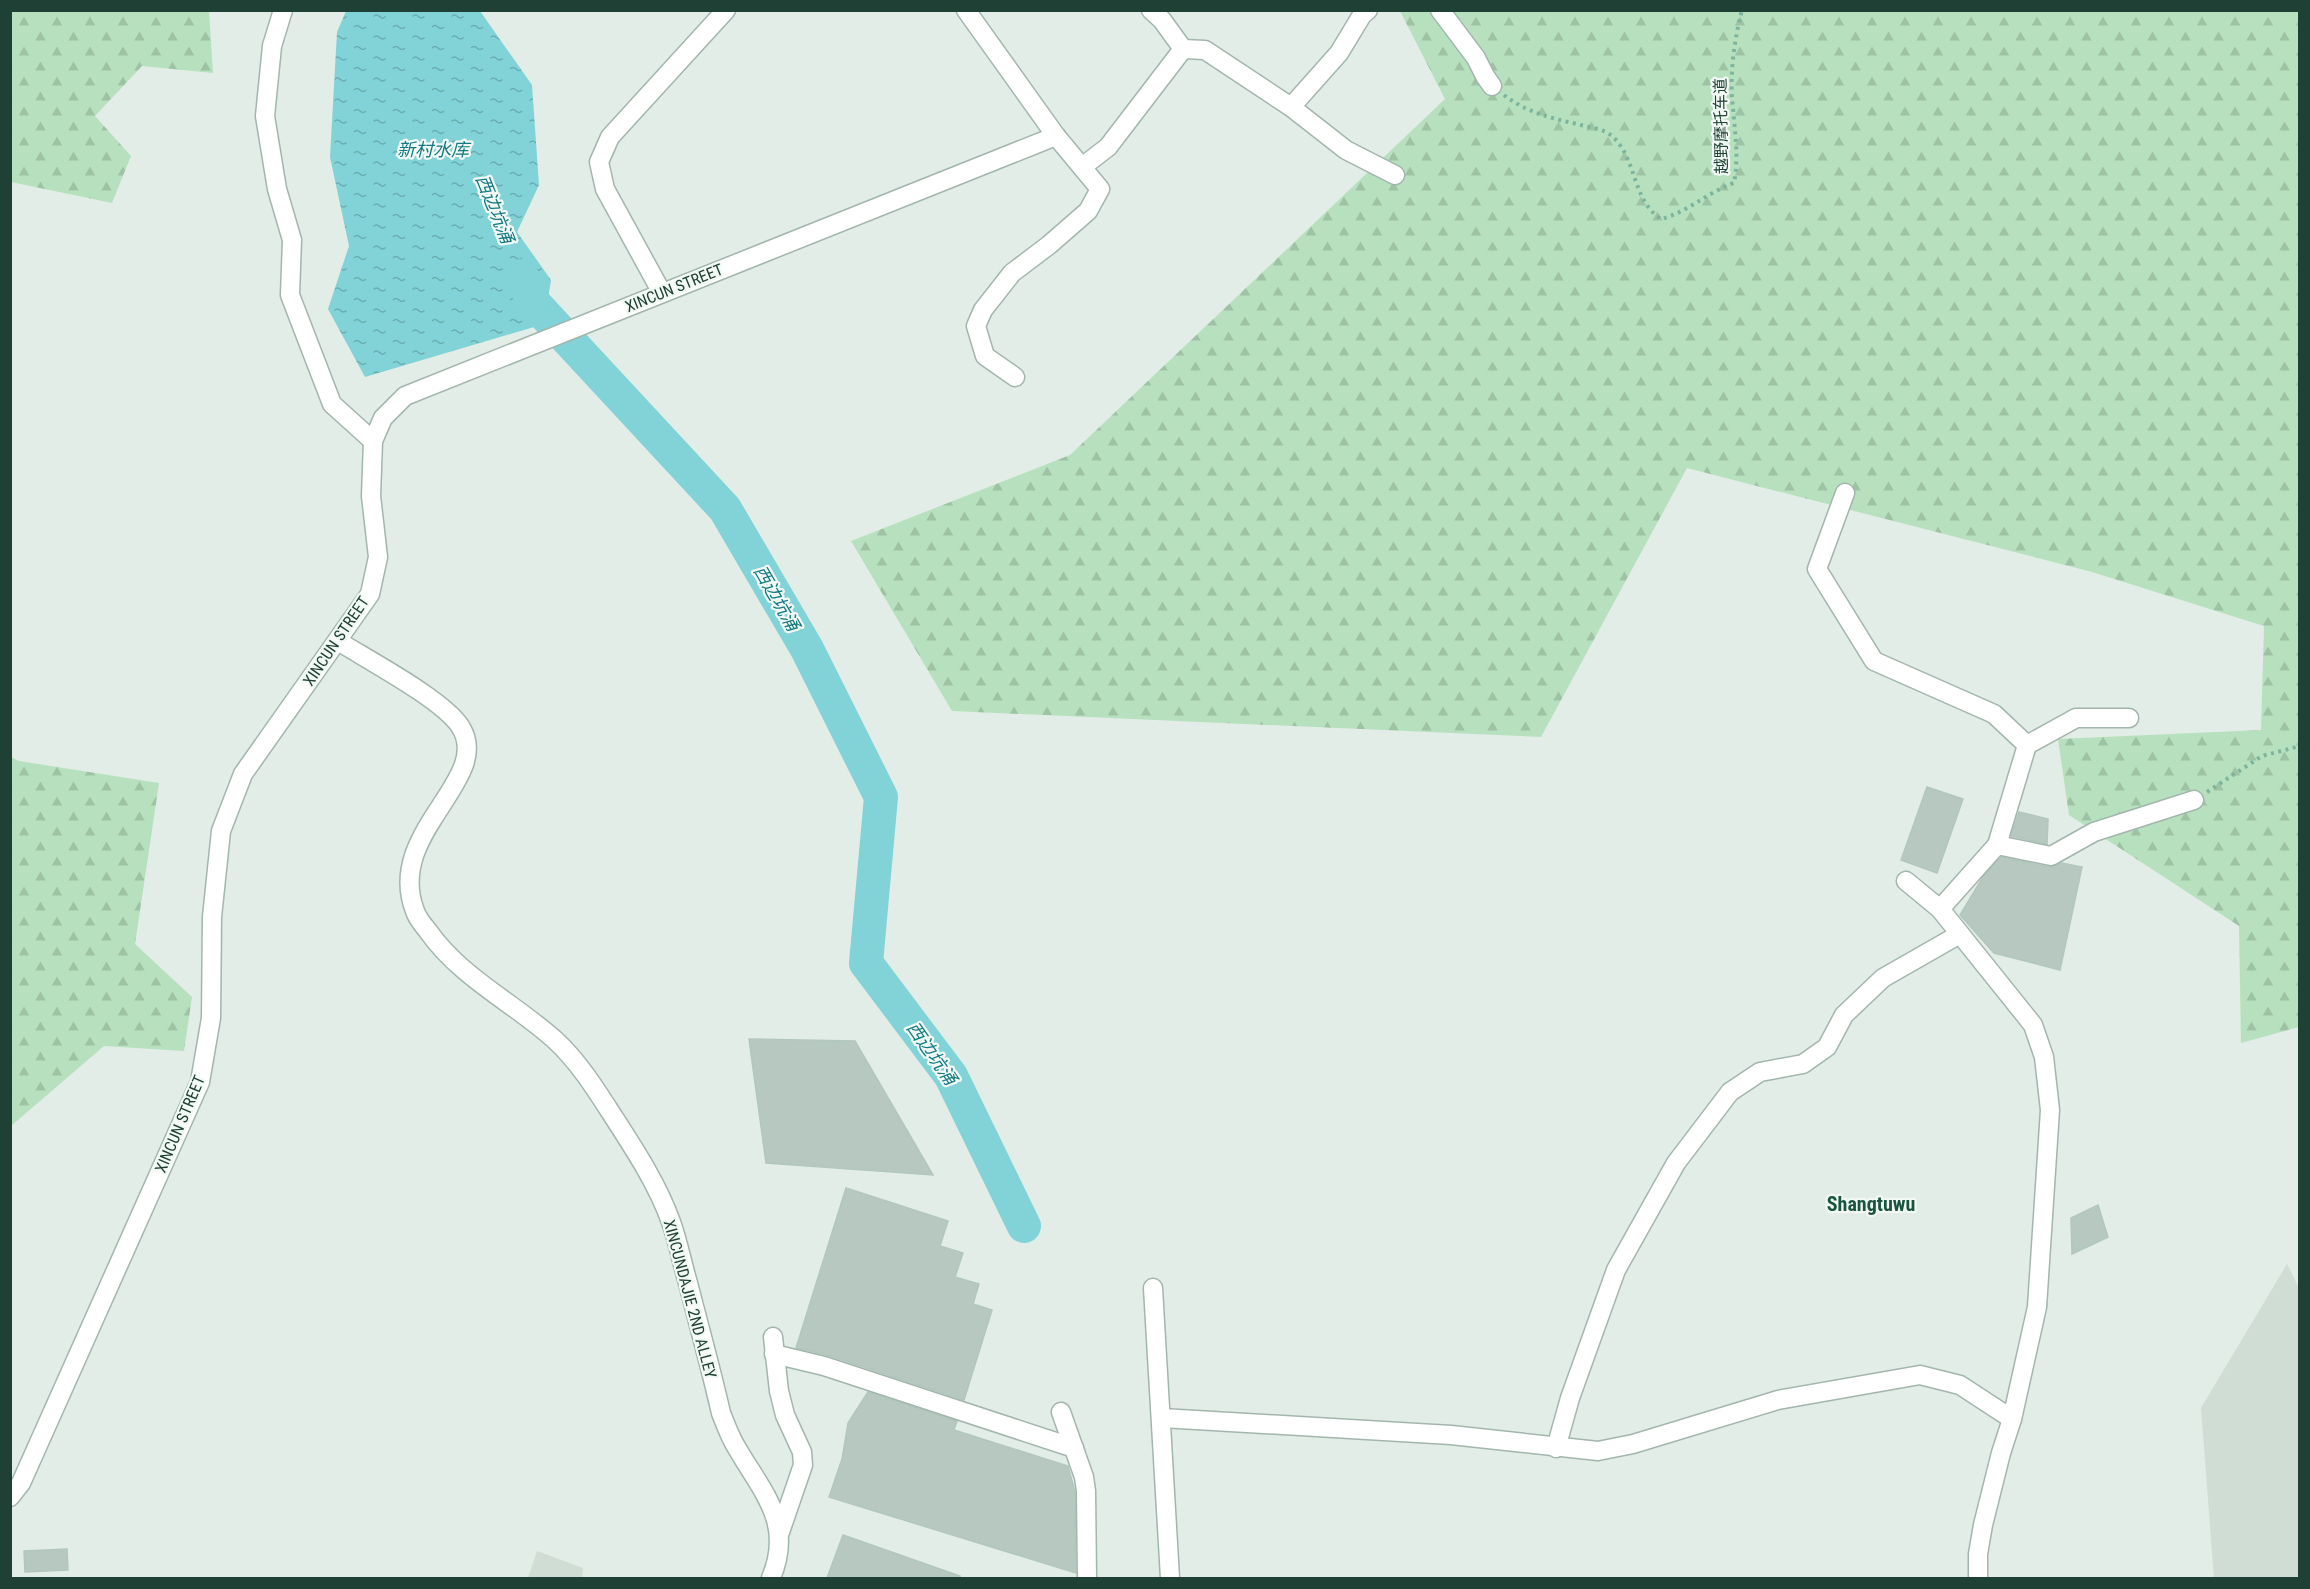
<svg xmlns="http://www.w3.org/2000/svg" width="2310" height="1589" viewBox="0 0 2310 1589" font-family="'Roboto Condensed','Noto Sans SC',sans-serif">
	<style>
		.built { fill: #cfddd5 }
		.forest { fill: url(#forest-firs) }
		.water { fill: url(#water-ripples) }
		.lines { fill: none; stroke-linecap: round; stroke-linejoin: round }
		.river { stroke: #82d3d8; stroke-width: 34 }
		.building { fill: #b6c8bf; stroke: #b2c7bd; stroke-width: 1.5 }
		.minor-casing { stroke: #a3b6ad; stroke-width: 21 }
		.path { stroke: #7db49e; stroke-width: 4; stroke-dasharray: 3 4.5; stroke-linecap: butt }
		.minor { stroke: #fff; stroke-width: 18 }
		.labels { text-anchor: middle; dominant-baseline: central; stroke-width: 4.5; stroke-linejoin: round; paint-order: stroke }
		.street-label { font-size: 16px; fill: #1f4034; stroke: #f2f9f5 }
		.water-label { font-size: 18px; font-style: italic; fill: #127a82; stroke: #f2f9f5 }
		.quarter-label { font-size: 20px; font-weight: bold; fill: #195440; stroke: #f2f9f5 }
	</style>
	<defs>
		<pattern id="forest-firs" width="22" height="20" patternUnits="userSpaceOnUse" patternTransform="scale(1.5)"><rect width="22" height="20" fill="#b7e1be"/><path d="M5 1l3.5 6h-7zM16 11l3.5 6h-7z" fill="#9dc2a4"/></pattern>
		<pattern id="water-ripples" width="26" height="14" patternUnits="userSpaceOnUse" patternTransform="scale(1.5)"><rect width="26" height="14" fill="#82d3d8"/><path d="M2 4q2-2 4 0t4 0M15 11q2-2 4 0t4 0" fill="none" stroke="#6aadb0"/></pattern>
	</defs>
	<rect width="100%" height="100%" fill="#e1ede6"/>
	<g class="built">
		<path d="M2287,1264L2300,1290L2299,1578H2214L2201,1408Z"/>
		<path d="M537,1551L583,1568L582,1578H528Z"/>
	</g>
	<g class="forest">
		<path d="M11,10L209,11L213,73L142,66L95,116L131,156L112,203L11,182Z"/>
		<path d="M1400,11H2299V1027L2241,1043L2239,926L2069,815L2058,739L2261,730L2264,626L2092,572L1687,468L1541,737L952,711L851,541L1070,455L1445,99Z"/>
		<path d="M11,757L19,761L159,783L135,944L192,997L184,1051L104,1046L11,1126Z"/>
	</g>
	<path class="water" d="M346,11H480L532,85L539,185L517,232L551,280L544,324L365,377L328,309L349,246L330,157L337,32Z"/>
	<g class="lines">
		<path class="river" d="M522,276L533,302L725,509L807,649L881,797L866,963L951,1076L1024,1226"/>
	</g>
	<g class="building">
		<path d="M1927,787L1963,799L1937,873L1901,860Z"/>
		<path d="M2019,812L2048,819L2047,844L2011,836Z"/>
		<path d="M2001,857L2049,867L2062,863L2082,867L2060,970L1994,953L1960,915L1983,877Z"/>
		<path d="M749,1039L855,1041L933,1175L766,1163Z"/>
		<path d="M846,1188L948,1221L940,1246L963,1253L955,1277L979,1284L973,1304L992,1310L964,1400L827,1355L796,1348Z"/>
		<path d="M2098,1205L2108,1237L2072,1254L2071,1218Z"/>
		<path d="M868,1392L957,1421L954,1430L1068,1466L1075,1492L1076,1573L829,1497L842,1459L848,1423Z"/>
		<path d="M843,1535L960,1576V1578H827Z"/>
		<path d="M67,1549L68,1570L25,1572L24,1551Z"/>
	</g>
	<g class="lines">
		<g class="minor-casing">
			<g id="minor">
				<path d="M283,10L272,46L265,116L277,189L292,240L290,295L332,404L373,441"/>
				<path d="M966,10L1056,136L1100,189L1088,211L1049,245L1012,273L983,310L976,326L985,356L1015,377"/>
				<path d="M1151,10L1162,20L1183,49"/>
				<path d="M1440,10L1476,58L1485,76L1492,86"/>
				<path d="M1183,49L1205,50L1291,107L1346,150L1395,175"/>
				<path d="M1291,107L1339,53L1362,15L1368,10"/>
				<path d="M1082,167L1108,147L1183,49"/>
				<path d="M662,293L605,189L599,162L610,137L726,10"/>
				<path d="M1845,493L1817,569L1874,661L1994,714L2027,745"/>
				<path d="M338,641C368,660 442,699 460,726C495,779 384,832 415,911C417,918 423,925 428,931C460,977 514,1003 555,1040C577,1060 595,1088 611,1113C633,1147 657,1183 671,1222C678,1241 682,1263 688,1283C699,1326 711,1369 721,1413C725,1423 729,1434 734,1443C760,1490 795,1521 771,1578"/>
				<path d="M1997,845L2027,745L2076,718H2129"/>
				<path d="M1906,881L1940,909L2033,1025L2044,1057L2050,1110L2037,1307L2012,1419L2001,1453L1983,1525L1978,1554V1578"/>
				<path d="M1940,909L1997,845L2051,856L2094,832L2194,800"/>
				<path d="M1153,1288L1170,1578"/>
				<path d="M773,1337L779,1391L785,1415L802,1452L803,1465L780,1532"/>
				<path d="M774,1354L824,1366L1074,1448"/>
				<path d="M1061,1412L1084,1477L1086,1491L1087,1578"/>
				<path d="M1162,1418L1451,1435L1598,1451L1633,1444L1778,1400L1920,1375L1960,1385L2012,1419"/>
				<path d="M1556,1448L1570,1398L1616,1270L1676,1163L1730,1092L1760,1072L1803,1064L1827,1047L1844,1015L1883,978L1960,934"/>
				<path d="M10,1497L21,1483L200,1082L211,1018L212,917L221,831L243,774L370,594L378,557L371,496L373,441L383,418L405,396L1056,136"/>
			</g>
		</g>
		<g class="path">
			<path d="M1504,95C1526,112 1550,118 1577,124C1587,127 1599,128 1608,133C1638,154 1630,199 1661,219C1686,213 1708,192 1734,183C1739,158 1735,133 1733,108C1729,77 1734,41 1742,10"/>
			<path d="M2207,792L2262,756L2300,746"/>
		</g>
		<use href="#minor" class="minor"/>
	</g>
	<g class="labels">
		<g class="street-label">
			<text transform="translate(1721 126) rotate(-91)">越野摩托车道</text>
			<text transform="translate(674 288) rotate(-22)">XINCUN STREET</text>
			<text transform="translate(336 641) rotate(-56)">XINCUN STREET</text>
			<text transform="translate(180 1124) rotate(-67)">XINCUN STREET</text>
			<text transform="translate(690 1299) rotate(75)">XINCUNDAJIE 2ND ALLEY</text>
		</g>
		<g class="water-label">
			<text x="433" y="149">新村水库</text>
			<text transform="translate(495 209) rotate(68)">西边坑涌</text>
			<text transform="translate(777 598) rotate(60)">西边坑涌</text>
			<text transform="translate(932 1053) rotate(55)">西边坑涌</text>
		</g>
		<g class="quarter-label">
			<text x="1871" y="1204">Shangtuwu</text>
		</g>
	</g>
	<rect width="2310" height="1589" fill="none" stroke="#1f4034" stroke-width="24"/>
</svg>
